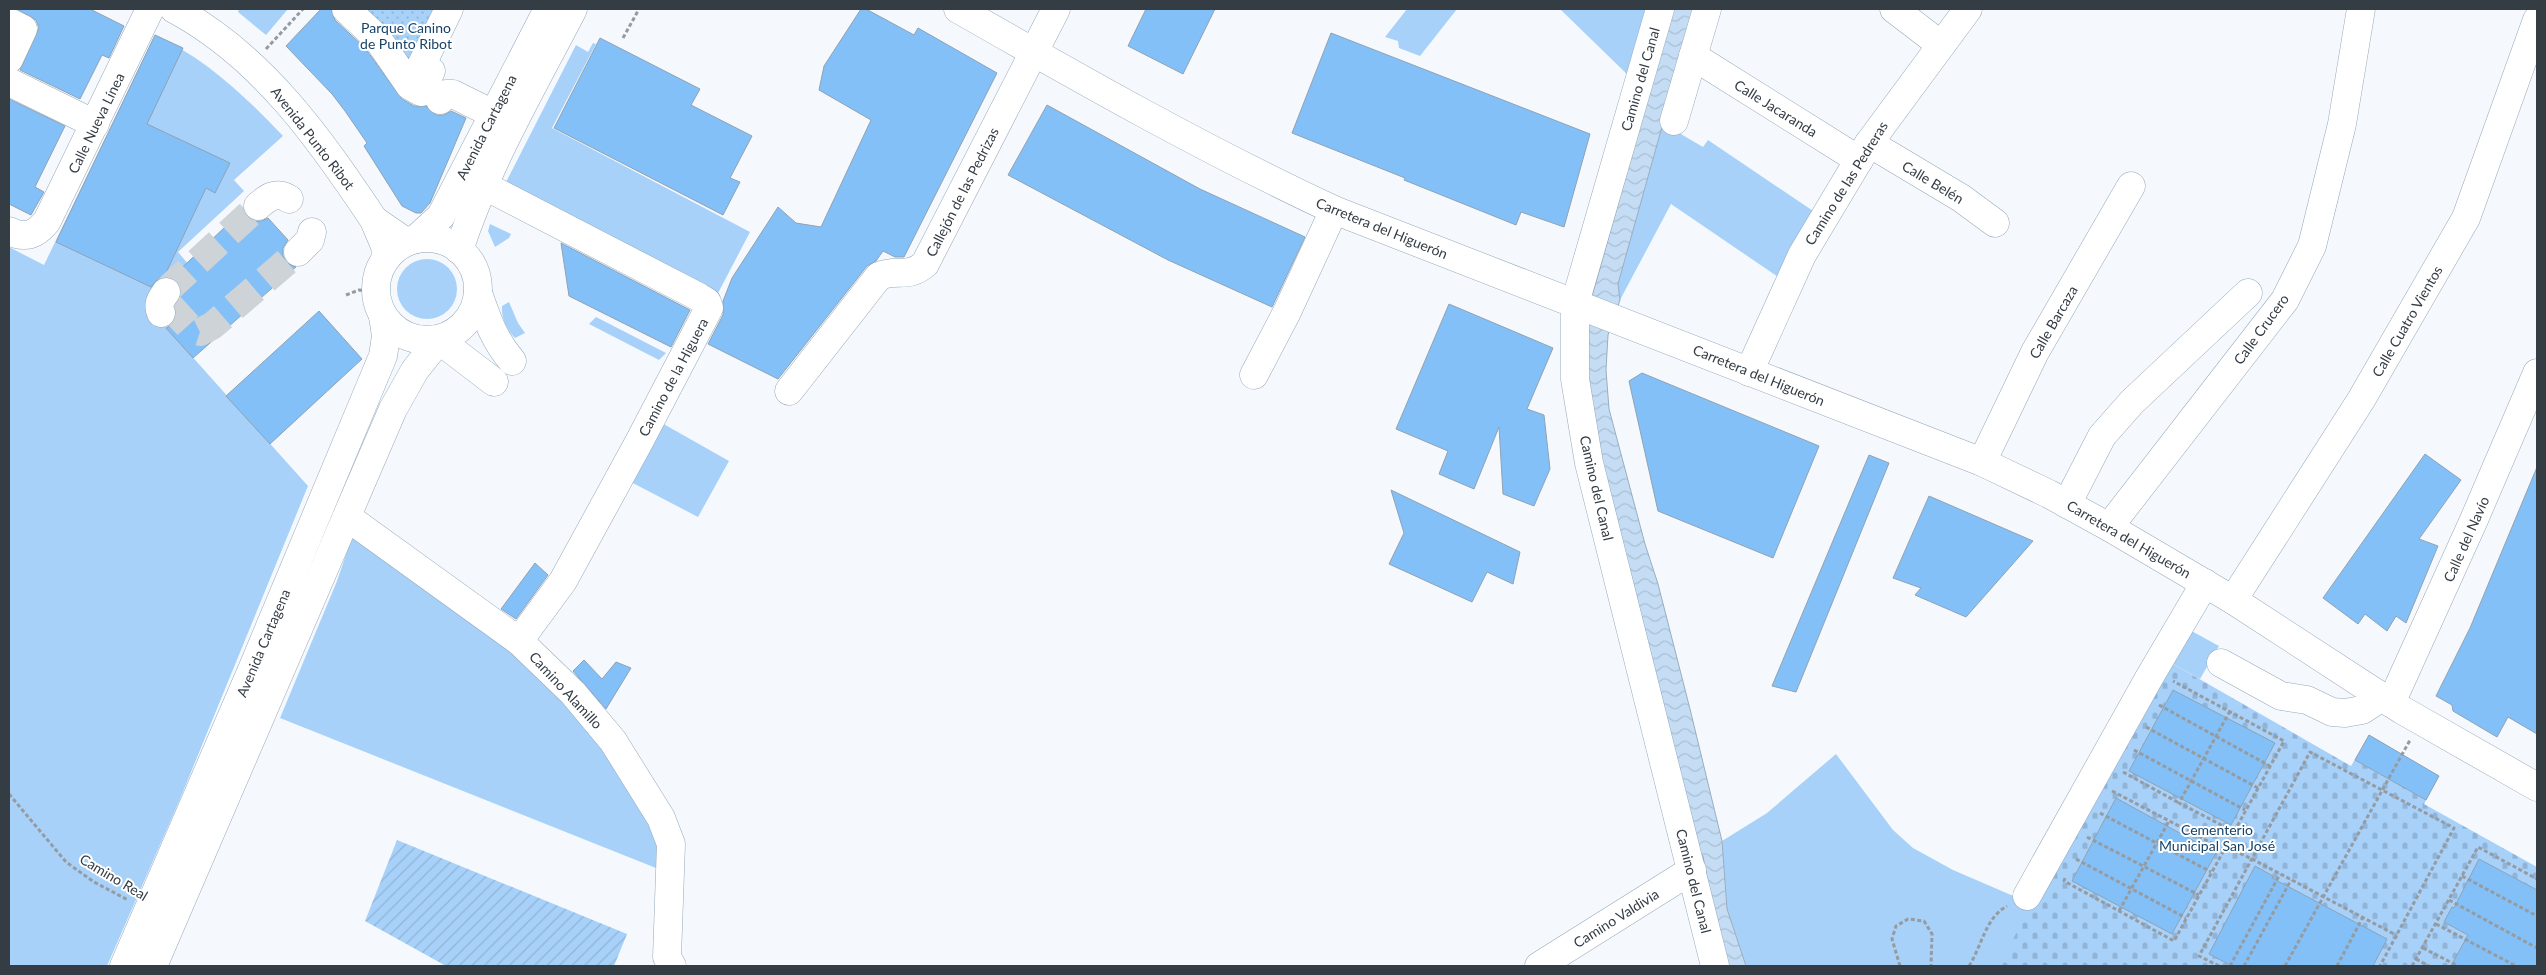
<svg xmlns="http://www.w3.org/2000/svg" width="2546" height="975" viewBox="0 0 2546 975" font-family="Lato,sans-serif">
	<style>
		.grass { fill: #a7d1f9 }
		.cemetery { fill: url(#cemetery-stones) }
		.park { fill: url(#park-dots) }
		.garden { fill: url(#garden-furrows) }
		.water { fill: url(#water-waves); stroke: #9aadbf }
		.building { fill: #83c0f8; stroke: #8fa2b4 }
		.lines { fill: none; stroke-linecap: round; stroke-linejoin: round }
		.minor-tunnel { stroke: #ced3d8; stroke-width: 28; stroke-dasharray: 28 14; stroke-linecap: butt }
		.minor-casing { stroke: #95a9bb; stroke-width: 29 }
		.major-casing { stroke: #95a9bb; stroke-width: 29 }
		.path { stroke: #959ba1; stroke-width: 3; stroke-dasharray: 4 2.5; stroke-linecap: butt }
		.minor { stroke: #fff; stroke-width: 28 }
		.major { stroke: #fff; stroke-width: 28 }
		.labels { text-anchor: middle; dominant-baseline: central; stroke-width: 4; stroke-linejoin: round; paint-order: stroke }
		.park-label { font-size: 14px; fill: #174368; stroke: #fff }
		.street-label { font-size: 14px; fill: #343c44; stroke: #fff }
	</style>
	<defs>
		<pattern id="cemetery-stones" width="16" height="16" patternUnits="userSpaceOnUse" patternTransform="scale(1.25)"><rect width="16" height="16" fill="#a7d1f9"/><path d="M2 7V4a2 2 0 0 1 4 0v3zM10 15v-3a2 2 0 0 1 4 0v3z" fill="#90b4d7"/></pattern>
		<pattern id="park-dots" width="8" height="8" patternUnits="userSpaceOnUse" patternTransform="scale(1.25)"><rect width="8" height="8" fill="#a7d1f9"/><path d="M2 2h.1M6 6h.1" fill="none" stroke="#90b4d7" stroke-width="1.8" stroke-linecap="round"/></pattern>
		<pattern id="garden-furrows" width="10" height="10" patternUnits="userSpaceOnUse" patternTransform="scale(1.25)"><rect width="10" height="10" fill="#a7d1f9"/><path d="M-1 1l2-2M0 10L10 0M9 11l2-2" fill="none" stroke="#90b4d7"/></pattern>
		<pattern id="water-waves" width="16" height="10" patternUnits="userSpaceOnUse" patternTransform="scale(1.25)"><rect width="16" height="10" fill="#c5ddf4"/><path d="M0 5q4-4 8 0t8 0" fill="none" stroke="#aabfd2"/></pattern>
	</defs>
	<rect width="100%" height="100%" fill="#f5f9fd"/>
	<g class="grass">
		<path d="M239,9H288L266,35L238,12Z"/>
		<path d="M1407,9H1457L1420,56L1399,48L1398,41L1385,37Z"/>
		<path d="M1560,9H1652L1632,79Z"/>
		<path d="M1668,9L1662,123L1703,147L1708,140L1819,215L1784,281L1671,204L1620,300L1602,293L1587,291Z"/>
		<path d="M155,35C206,59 244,95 283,136L234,180L244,191L178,252L189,265L146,305L308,486L180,799L107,966H9V247L44,265Z"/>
		<path d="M593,43L596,44L552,128L750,232L716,297L504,186L576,45L588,52Z"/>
		<path d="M490,224L511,234L509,238L495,247L488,231Z"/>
		<circle cx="427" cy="289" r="30"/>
		<path d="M509,302L518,323L525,333L515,338C507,330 501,318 502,306Z"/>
		<path d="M596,317L666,353L659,360L589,324Z"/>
		<path d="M660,422L729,461L698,517L629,481Z"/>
		<path d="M352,537L458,606L569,700L613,759L654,829L660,846L661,870L280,718L337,581Z"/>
		<path d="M2186,628L2219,646L2200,679L2168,661Z"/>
		<path d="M1836,754L1893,830L1913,848L1953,870L2032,904L2144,966H1746L1727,909L1722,841L1767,813Z"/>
	</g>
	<path class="cemetery" d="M2168,661L2351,766L2369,735L2439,776L2424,804L2537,867V966H1998Z"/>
	<path class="park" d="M345,9H449L421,92Z"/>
	<path class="garden" d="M397,840L627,934L614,966H446L365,921Z"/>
	<path class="water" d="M1673,9H1695L1618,284L1620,300L1608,335L1606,370L1609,409L1645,544L1658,584L1690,709L1722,841L1727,909L1746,966H1723L1703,856L1698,851L1591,443L1584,325Z"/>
	<g class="building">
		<path d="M17,9H90L124,26L109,58L102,55L80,99L20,70L39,28L36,20Z"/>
		<path d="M321,9H331L335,20L365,48L402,99L414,106H426L436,115H444L451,111L466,118L430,203L421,213H416L402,206L364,146L367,143L345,111L332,94L286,46Z"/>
		<path d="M861,9H866L914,35L918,28L997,73L904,257H895L883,251L876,261L867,266L778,379L708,344L723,315V301L732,278L778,207L796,223L821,227L871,120L819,90L824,66Z"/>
		<path d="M1146,9H1215L1183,74L1128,46Z"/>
		<path d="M1331,33L1590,134L1564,227L1521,212L1516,225L1404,180L1405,178L1292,133Z"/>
		<path d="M155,35L183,48L147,124L230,163L215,193L206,188L164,277L159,278L151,287L56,242Z"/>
		<path d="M600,38L700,89L691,105L752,136L730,178L740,182L723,215L554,128Z"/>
		<path d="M9,99L65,126L35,187L44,192L31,215L9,204Z"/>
		<path d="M1047,105L1200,189L1305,237L1272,307L1168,260L1008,175Z"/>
		<path d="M243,210L247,217L253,221H261L268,218L288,240L283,248V256L287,263L296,267L193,358L166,328L173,323L176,316L175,306L182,293L180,285L171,278Z"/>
		<path d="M561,243L690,310L671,347L569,296Z"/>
		<path d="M1449,304L1553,348L1527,409L1544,415L1550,469L1534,506L1503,494L1499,427L1474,489L1439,474L1448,451L1396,429Z"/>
		<path d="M319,311L362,359L270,444L226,396Z"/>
		<path d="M1642,373L1819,446L1773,558L1658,511L1629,381Z"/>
		<path d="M2425,454L2461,480L2419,539L2438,546L2406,623L2396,616L2387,631L2365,614L2358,624L2323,598Z"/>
		<path d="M1869,455L1889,463L1796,692L1772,686Z"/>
		<path d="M2537,467V734L2508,717L2497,737L2453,711L2452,705L2436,696L2470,628Z"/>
		<path d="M1391,490L1520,552L1513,584L1487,572L1472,602L1389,564L1404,533Z"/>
		<path d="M1929,496L2033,541L1966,617L1915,595L1921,588L1893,578Z"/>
		<path d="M535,563L548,575L516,619L501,609Z"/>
		<path d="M584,660L602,679L616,662L631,668L606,709L573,671Z"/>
		<path d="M2173,690L2275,743L2231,825L2129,771Z"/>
		<path d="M2369,735L2439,776L2426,800L2355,760Z"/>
		<path d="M2116,798L2216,853L2172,934L2072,881Z"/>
		<path d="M2479,859L2537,890V966H2451L2468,935L2444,922L2452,907L2454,908Z"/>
		<path d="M2255,866L2273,876L2272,878L2387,939L2373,966H2232L2209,954Z"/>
	</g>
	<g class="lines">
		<g class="minor-tunnel">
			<path d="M167,290L258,206"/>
			<path d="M169,305L191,329L200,332L212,326L298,252"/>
		</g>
		<g class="minor-casing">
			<g id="minor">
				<path d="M174,9C262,56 320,139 374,220"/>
				<path d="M346,9L377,38L410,86L421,92L431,71L421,66L449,9"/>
				<path d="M1660,9L1575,303V379L1589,463L1715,966"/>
				<path d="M1894,9L1941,45"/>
				<path d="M9,22L23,29L9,59"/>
				<path d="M1693,56L1859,160"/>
				<path d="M9,82L95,124"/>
				<path d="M440,100L446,94H453L493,114"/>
				<path d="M1674,121L1707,9"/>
				<path d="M1869,143L1961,198L1995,223"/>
				<path d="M483,185L699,297L707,302L709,308L639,442L563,581L519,641"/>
				<path d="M258,206C268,197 277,191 289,199"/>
				<path d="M9,231C25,239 36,235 47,221L150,9"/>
				<path d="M298,252L310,240L312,232"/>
				<path d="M386,258L385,246L374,220L406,242"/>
				<path d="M478,293C487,319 494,340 512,361"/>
				<path d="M161,313C157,304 161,299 166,292"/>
				<path d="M439,340L494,382"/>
				<path d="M1749,372L1802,255L1869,143L1968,9"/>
				<path d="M1254,375L1287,312L1334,210"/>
				<path d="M789,391L879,276C897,268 908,279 925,264L1056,9"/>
				<path d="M1982,462L2035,352L2131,186"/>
				<path d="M2067,504L2102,436L2132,402L2248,293"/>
				<path d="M347,517L519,641L573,693L613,741L661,818L671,844L667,957L672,966"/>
				<path d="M2109,527L2285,300L2312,246L2342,124L2361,9"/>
				<path d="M2233,600L2361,400L2466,218L2537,20"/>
				<path d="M2221,663L2281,696L2307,700L2332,712L2345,713L2362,710L2382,697"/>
				<path d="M2391,703L2473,522L2537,373"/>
				<path d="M2027,896L2149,678L2205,583"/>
				<path d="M1539,966L1692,870"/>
			</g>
		</g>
		<g class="major-casing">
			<g id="major">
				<path d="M958,9C1082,80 1205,150 1334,210L1982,462L2049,494L2109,527L2233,600L2402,710L2537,787"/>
				<circle cx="427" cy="289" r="51"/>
				<path d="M416,239L441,216L548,9"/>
				<path d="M459,250C487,165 532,88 573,9"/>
				<path d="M124,966L251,672L383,356L386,336L383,316"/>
				<path d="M153,966L393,409L415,370L439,340"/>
			</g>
		</g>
		<g class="path">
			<path d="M623,38L639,9"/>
			<path d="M266,49L303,9"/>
			<path d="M346,295L359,290L376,292"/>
			<path d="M2159,705L2270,766"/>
			<path d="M2230,711L2179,803L2233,831"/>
			<path d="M2146,727L2258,788"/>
			<path d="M2134,750L2245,810"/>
			<path d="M2123,772L2179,803"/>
			<path d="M2112,791L2223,849L2235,851L2252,859L2396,935"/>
			<path d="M9,794L66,862L94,882L128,900"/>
			<path d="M2100,813L2211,872"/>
			<path d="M2087,837L2199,895"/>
			<path d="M2076,859L2186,918"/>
			<path d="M2462,876L2537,916"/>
			<path d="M2065,878L2064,881L2174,941L2284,741L2173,681"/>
			<path d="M2449,900L2537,948"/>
			<path d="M2119,911L2169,821"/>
			<path d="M2436,924L2516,966"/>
			<path d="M2423,948L2458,966"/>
			<path d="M2416,959L2429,966"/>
			<path d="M1900,966L1892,939L1896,926L1908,919L1924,921L1932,934L1931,966"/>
			<path d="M1969,966C1982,946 1985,918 2007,906"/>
			<path d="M2219,966L2199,956L2310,752L2454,828L2380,966"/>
			<path d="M2230,966L2280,874"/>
			<path d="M2244,966L2291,880"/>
			<path d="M2285,966L2410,740"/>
			<path d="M2337,966L2363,917"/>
			<path d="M2412,966L2478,847L2537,879"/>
		</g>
		<use href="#minor" class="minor"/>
		<use href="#major" class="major"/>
	</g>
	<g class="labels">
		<g class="park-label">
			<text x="406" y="27">Parque Canino<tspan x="406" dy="16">de Punto Ribot</tspan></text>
			<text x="2217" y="829">Cementerio<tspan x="2217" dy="16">Municipal San José</tspan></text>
		</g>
		<g class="street-label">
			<text transform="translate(1640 79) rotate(-74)">Camino del Canal</text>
			<text transform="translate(1776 108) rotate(32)">Calle Jacaranda</text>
			<text transform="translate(96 123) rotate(-64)">Calle Nueva Línea</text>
			<text transform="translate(486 127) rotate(-63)">Avenida Cartagena</text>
			<text transform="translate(313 138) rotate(52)">Avenida Punto Ribot</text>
			<text transform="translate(1933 182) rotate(31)">Calle Belén</text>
			<text transform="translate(1846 183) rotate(-58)">Camino de las Pedreras</text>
			<text transform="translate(962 192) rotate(-63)">Callejón de las Pedrizas</text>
			<text transform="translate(1382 228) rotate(22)">Carretera del Higuerón</text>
			<text transform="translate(2407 321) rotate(-60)">Calle Cuatro Vientos</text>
			<text transform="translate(2053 322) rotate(-60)">Calle Barcaza</text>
			<text transform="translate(2261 329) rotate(-54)">Calle Crucero</text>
			<text transform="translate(1759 375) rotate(22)">Carretera del Higuerón</text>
			<text transform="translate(673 377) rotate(-62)">Camino de la Higuera</text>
			<text transform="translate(1597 488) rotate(77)">Camino del Canal</text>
			<text transform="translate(2129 539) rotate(30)">Carretera del Higuerón</text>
			<text transform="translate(2466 539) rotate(-66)">Calle del Navío</text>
			<text transform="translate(263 643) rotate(-67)">Avenida Cartagena</text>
			<text transform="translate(566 690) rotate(47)">Camino Alamillo</text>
			<text transform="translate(114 877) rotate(31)">Camino Real</text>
			<text transform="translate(1694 881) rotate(76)">Camino del Canal</text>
			<text transform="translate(1616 918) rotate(-32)">Camino Valdivia</text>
		</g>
	</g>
	<rect width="2546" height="975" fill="none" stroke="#343c44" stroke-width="20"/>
</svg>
